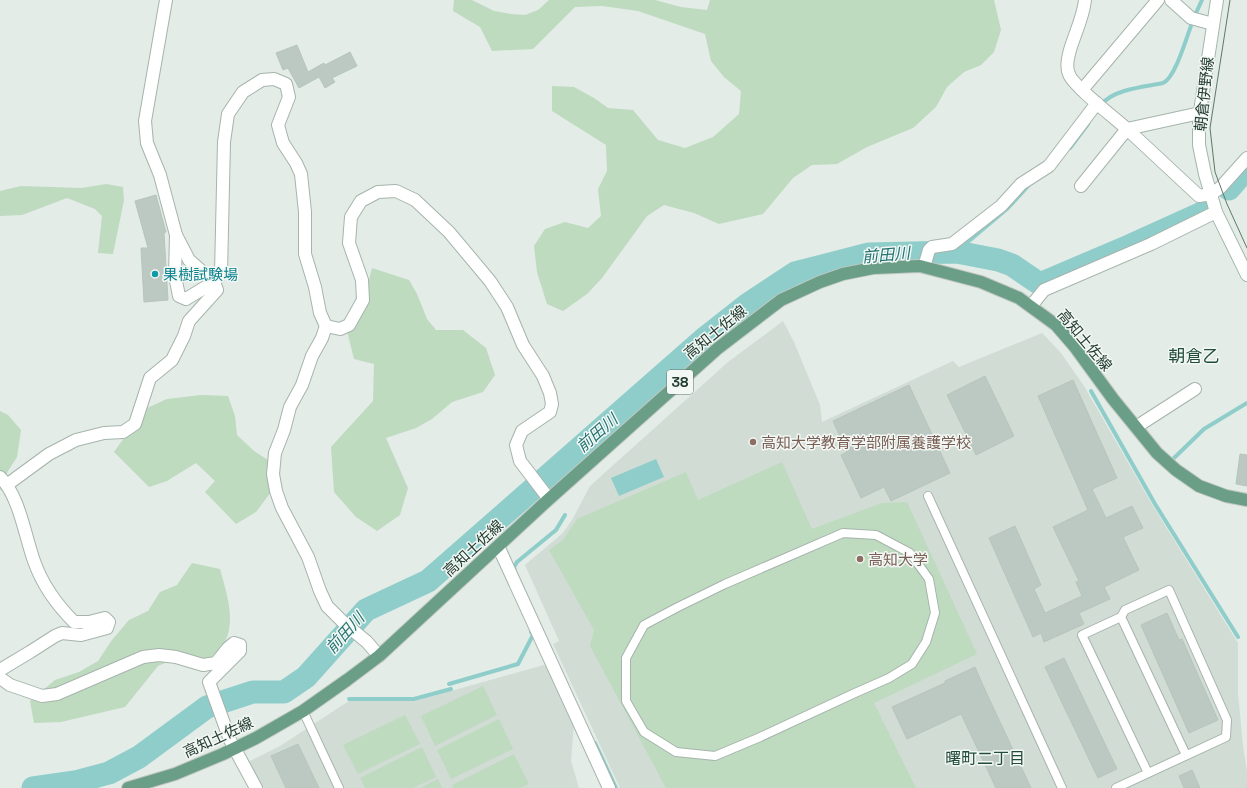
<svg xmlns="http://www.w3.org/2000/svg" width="1247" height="788" viewBox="0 0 1247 788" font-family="'Space Grotesk','Noto Sans JP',sans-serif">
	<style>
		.built { fill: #d1dcd5 }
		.green { fill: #bedbc0 }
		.water { fill: #8fcdca }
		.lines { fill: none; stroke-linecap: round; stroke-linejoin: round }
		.stream { stroke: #8fcdca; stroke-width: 4 }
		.river { stroke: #8fcdca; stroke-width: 23 }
		.building { fill: #bcc9c2; stroke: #b6c5bc }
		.service-casing { stroke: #a6b4ac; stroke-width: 10 }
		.minor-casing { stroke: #a6b4ac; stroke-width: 14 }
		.secondary-casing { stroke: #a2b7ac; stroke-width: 14 }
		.primary-casing { stroke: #c2c8c5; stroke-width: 14 }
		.service { stroke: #fff; stroke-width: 8 }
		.minor { stroke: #fff; stroke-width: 12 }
		.secondary { stroke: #fff; stroke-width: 12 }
		.primary { stroke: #6b9e87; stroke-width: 12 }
		.tram { stroke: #5f776c; stroke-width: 1 }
		.culture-dot { fill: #0f9aa8; stroke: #f3f8f5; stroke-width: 1.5 }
		.education-dot { fill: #8d6e63; stroke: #f3f8f5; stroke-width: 1.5 }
		.labels { text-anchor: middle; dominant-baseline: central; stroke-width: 3; stroke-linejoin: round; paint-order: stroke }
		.shield { fill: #f3f8f5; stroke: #62746c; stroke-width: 1 }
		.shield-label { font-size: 14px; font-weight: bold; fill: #243c31 }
		.street-label { font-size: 15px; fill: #243c31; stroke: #f3f8f5 }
		.culture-label { font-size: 15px; fill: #0d838f; stroke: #f3f8f5; text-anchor: start }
		.education-label { font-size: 15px; fill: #785e54; stroke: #f3f8f5; text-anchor: start }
		.water-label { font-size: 16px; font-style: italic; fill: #237372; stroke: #f3f8f5 }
		.neighbourhood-label { font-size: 16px; fill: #214c3a; stroke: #f3f8f5 }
		.quarter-label { font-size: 17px; fill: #214c3a; stroke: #f3f8f5 }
	</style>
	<rect width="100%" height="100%" fill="#e3ece6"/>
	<g class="built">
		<path d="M783,321L794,342L820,405L822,422L953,361L959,367L1042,333L1061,353L1084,386L1153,506L1238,643V693L1243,746L1247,771V788H620L553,644L559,641L525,565L563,533L572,520L590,486L728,362Z"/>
		<path d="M544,665L547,666L574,723L571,761L579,788H264L255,781L246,763L280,746L349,701H415Z"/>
	</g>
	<g class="green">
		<path d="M454,0H472L494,11L511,14L525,15L538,10L549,0H655L681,7L707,10L710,0H994L1001,30L994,52L981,65L964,72L947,87L936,107L913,128L867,147L837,164L812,165L793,178L763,214L719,224L694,213L664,205L647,216L602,278L587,294L563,311L547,304L537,272L534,246L545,229L565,222L588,228L601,216L598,189L607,171L606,145L552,111V86L574,87L594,98L608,108L633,110L658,140L685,148L713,137L739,114L741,91L724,77L711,61L705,34L638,11L602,6L575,7L533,49L492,51L480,27L453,11Z"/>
		<path d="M106,184L123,187L124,200L113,254L98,253L102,216L95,209L67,198L22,215L0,216V191L21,186L82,188Z"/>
		<path d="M372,268L409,280L417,294L427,319L436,330H463L486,348L495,375L483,392L452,402L432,419L416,428L386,438L408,488L400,515L377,531L356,517L334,492L331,447L373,401L374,364L354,359L346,327L363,305Z"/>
		<path d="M201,395L228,396L235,416L237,435L254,451L271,462V492L256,512L236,524L205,492L215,481L196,463L167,481L149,487L114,452L124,438L138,412L167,399Z"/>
		<path d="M0,411L8,415L21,430L17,457L8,471L0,491Z"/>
		<path d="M782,462L812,529L882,503L907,502L977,654L874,703L916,788H666L590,646L594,630L549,550L563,540L577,519L686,472L698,500Z"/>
		<path d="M192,563L220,569C227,595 238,625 221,649C216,655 205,660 198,665L174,659L158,666L125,707L61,722L34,723L30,701L55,680L79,672L98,661L112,640L129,620L148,611L160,592L177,585Z"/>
		<path d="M483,686L497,715L435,746L421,716Z"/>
		<path d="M405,715L420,744L358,774L343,745Z"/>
		<path d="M499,719L513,749L451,779L437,750Z"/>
		<path d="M422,747L436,777L413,788H365L360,778Z"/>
		<path d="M514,754L529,784L520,788H454L452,785Z"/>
		<path d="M438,779L442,788H420Z"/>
	</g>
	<path class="water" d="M656,459L664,477L619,496L611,478Z"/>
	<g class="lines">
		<g class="stream">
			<path d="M1196,13L1202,0"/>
			<path d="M1102,104C1114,89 1144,87 1163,83C1175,78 1186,39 1191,26"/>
			<path d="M1070,148L1088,124"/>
			<path d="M956,252L1008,208L1029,185"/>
			<path d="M1091,391L1155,504L1238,637"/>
			<path d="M1173,459L1204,429L1247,403"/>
			<path d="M515,572L514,567L517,562L556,530L565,515"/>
			<path d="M449,684L518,664L533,635L531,632"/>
			<path d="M349,699H414L451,689"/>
			<path d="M595,743L616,788"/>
		</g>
		<g class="river">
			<path d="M1229,189L1247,168"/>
			<path d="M33,788L75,782L109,773L139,757L207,707L253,692H284L306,677L366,610L428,581L706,337L748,304L795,273L869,254L956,252L967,254L998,260L1012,265L1037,282L1042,283L1129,246L1202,213"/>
		</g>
	</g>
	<g class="building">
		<path d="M297,45L308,72L324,63L325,65L350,52L357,66L332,78L335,82L325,88L319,77L299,88L288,68L283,70L276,53Z"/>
		<path d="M156,195L166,232L164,233L168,300L144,302L141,248H148L135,201Z"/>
		<path d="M985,376L1014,436L976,455L947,395Z"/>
		<path d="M1073,380L1117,478L1092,489L1106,518L1132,506L1143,528L1123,537L1139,570L1104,587L1110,599L1079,613L1084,624L1044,642L1041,633L1033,637L989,538L1015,526L1041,585L1034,589L1045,613L1082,596L1076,582L1079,581L1053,527L1088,510L1038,396Z"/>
		<path d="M909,385L950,473L891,501L884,487L861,498L841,455L847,452L833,421Z"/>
		<path d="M1240,454L1247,455V486L1236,484Z"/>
		<path d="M1167,613L1179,640L1182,639L1218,720L1189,733L1141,625Z"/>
		<path d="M1064,658L1117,769L1098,778L1045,667Z"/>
		<path d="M975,667L986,692L1031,788H996L961,714L907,739L892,707L945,683V681Z"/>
		<path d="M298,744L319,788H286L271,756Z"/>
		<path d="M1192,770L1200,788H1184L1179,776Z"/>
	</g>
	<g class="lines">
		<g class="service-casing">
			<g id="service">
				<path d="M928,496L1062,788"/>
				<path d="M843,533L876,535L910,553L929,579L935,613L926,642L912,664L889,678L855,693L758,738L715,756L676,752L644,732L626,701V658L644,625L678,607L725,584Z"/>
				<path d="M303,711L339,788"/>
				<path d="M1148,773L1082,635L1121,617L1186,755"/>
				<path d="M1116,788L1226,737L1227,720L1169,590L1125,610L1121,617"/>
			</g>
		</g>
		<g class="minor-casing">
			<g id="minor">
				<path d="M1085,0C1083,18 1075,33 1070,50C1068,57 1066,68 1069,74C1072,85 1116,119 1127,129L1200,113"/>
				<path d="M1171,0L1191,18L1213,24"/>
				<path d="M1082,90L1158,0"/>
				<path d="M1081,186L1127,129L1199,196L1211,194L1220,188L1247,158"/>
				<path d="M176,235L175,276L179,296L186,299L214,282L221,273L224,142L228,114L243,92L262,80L274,79L286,84L289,97L278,125L283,143L296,163L301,174L305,212V254L315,287L320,313L326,326L340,329L349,325L363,300L362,280L349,243L351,217L361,201L378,192L396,191L415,200L449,232L490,281L507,307L523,345L543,376L550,393L552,404L550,412L522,431L516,445L520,461L549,499"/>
				<path d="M924,267L929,250L932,247L952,244L1001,206L1021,184L1049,166L1097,103"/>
				<path d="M1031,306L1044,290L1151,244L1216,212"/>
				<path d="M326,326L322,338L312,356L302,385L290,407L284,430L275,453L273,474L276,491L282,508L308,557L320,591L327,606L344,623L367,642L379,656"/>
				<path d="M1136,427L1195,389"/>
				<path d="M0,477C19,495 25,536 34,561C42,584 57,605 74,622H89L105,618L109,622L107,628L81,635L62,633L55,636L30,652L0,670"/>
				<path d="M8,484L49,454L76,440L104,433L123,432L135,424L150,378L172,360L184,336L189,321L217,290L214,282L189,260L176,235L160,175L147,143L145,121L166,0"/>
				<path d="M498,546L609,788"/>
				<path d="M0,678L10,685L42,696L57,694L143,657L159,655L176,657L203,665L216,663L228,648L234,643L240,645V651L209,682L230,740L256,788"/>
			</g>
		</g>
		<g class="secondary-casing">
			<path id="secondary" d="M1217,0L1199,118V145L1205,174L1216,212L1247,275"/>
		</g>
		<g class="primary-casing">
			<path id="primary" d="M128,788L175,774L223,754L256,738L303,711L347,680L379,656L549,499L717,349L781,300L820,282L843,274L873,268L920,266L981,282L1019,298L1056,325L1075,347L1113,399L1157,453L1176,470L1199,486L1226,496L1247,500"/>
		</g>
		<use href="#service" class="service"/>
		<use href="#minor" class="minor"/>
		<use href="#secondary" class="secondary"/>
		<use href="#primary" class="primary"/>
		<path class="tram" d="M1230,0L1210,128L1215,172L1227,204L1247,248"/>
	</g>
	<circle class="culture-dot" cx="155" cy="274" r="4"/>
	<g class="education-dot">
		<circle cx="753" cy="442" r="4"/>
		<circle cx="860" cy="559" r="4"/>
	</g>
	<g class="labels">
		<rect class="shield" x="667" y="370" width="26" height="24" rx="3"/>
		<g class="shield-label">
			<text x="680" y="382">38</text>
		</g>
		<g class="street-label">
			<text transform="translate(1204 94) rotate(-84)">朝倉伊野線</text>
			<text transform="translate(715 332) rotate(-39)">高知土佐線</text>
			<text transform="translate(1085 340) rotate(50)">高知土佐線</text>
			<text transform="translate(473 548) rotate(-43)">高知土佐線</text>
			<text transform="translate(218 737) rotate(-25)">高知土佐線</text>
		</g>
		<g class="culture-label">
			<text x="163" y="274">果樹試験場</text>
		</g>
		<g class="education-label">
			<text x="761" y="442">高知大学教育学部附属養護学校</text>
			<text x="868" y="559">高知大学</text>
		</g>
		<g class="water-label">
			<text transform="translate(886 255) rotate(-5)">前田川</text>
			<text transform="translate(597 433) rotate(-41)">前田川</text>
			<text transform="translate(345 633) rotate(-48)">前田川</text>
		</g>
		<g class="neighbourhood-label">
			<text x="985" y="758">曙町二丁目</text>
		</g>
		<g class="quarter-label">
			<text x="1194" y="356">朝倉乙</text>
		</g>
	</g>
</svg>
